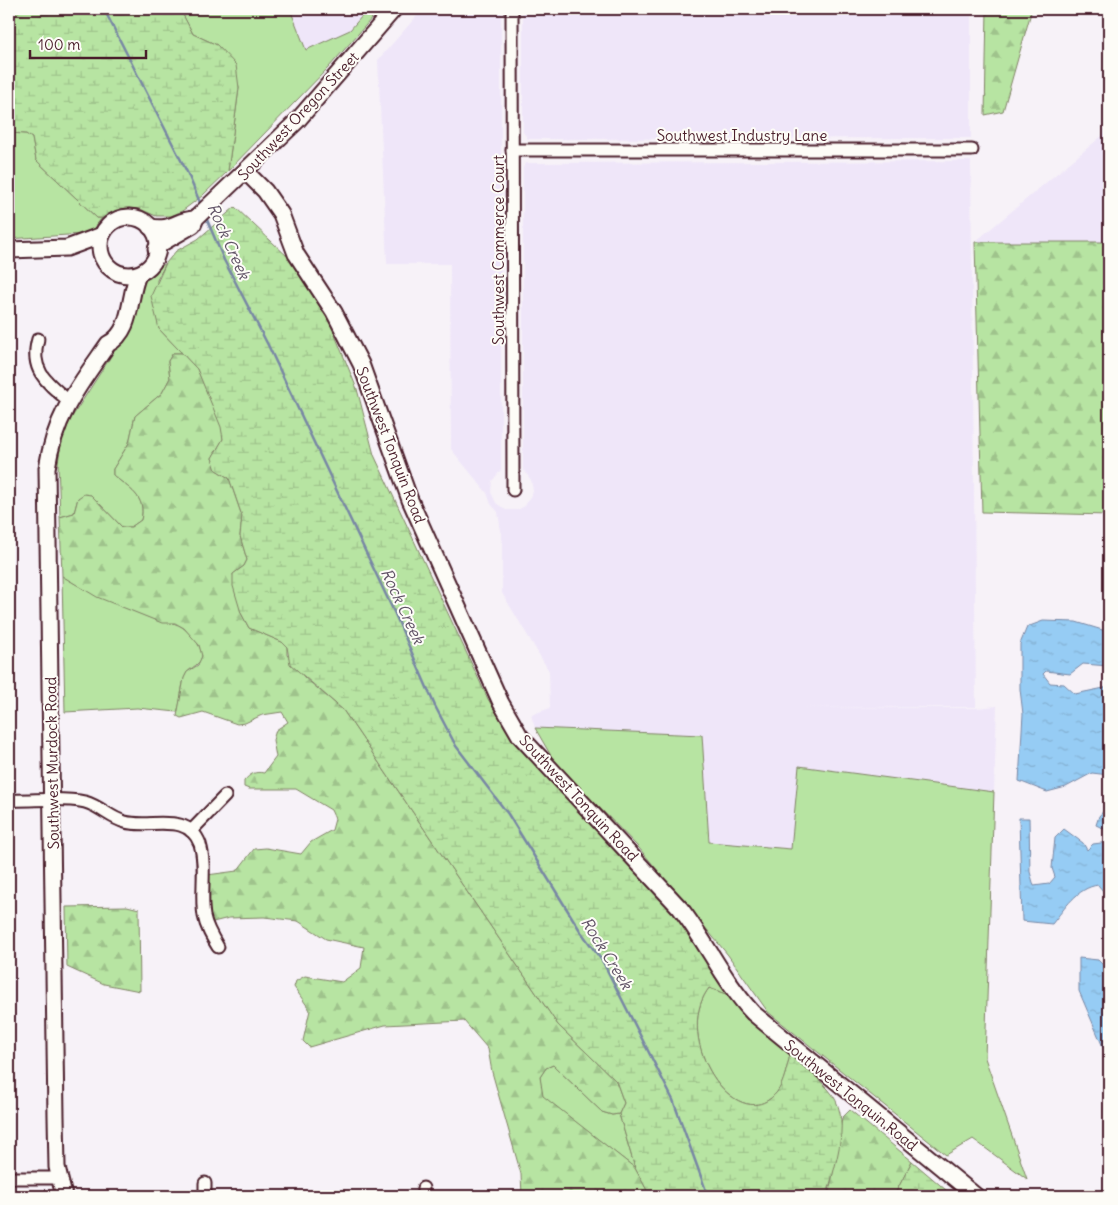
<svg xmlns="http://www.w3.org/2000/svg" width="1118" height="1205" viewBox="0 0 1118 1205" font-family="Delius,sans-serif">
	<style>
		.built { fill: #efe6f9 }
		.green { fill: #b7e4a2; stroke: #808266 }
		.forest { fill: url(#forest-firs); stroke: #808266 }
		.wetland { fill: url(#wetland-marsh); stroke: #808266 }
		.water { fill: url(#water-ripples); stroke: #7887a4 }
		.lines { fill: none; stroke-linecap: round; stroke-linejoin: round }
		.stream { stroke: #7887a4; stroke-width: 2.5 }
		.minor-casing { stroke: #4a1f2b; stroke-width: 15 }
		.major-casing { stroke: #4a1f2b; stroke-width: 19 }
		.minor { stroke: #fdfcf7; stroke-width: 11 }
		.major { stroke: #fdfcf7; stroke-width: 15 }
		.labels { text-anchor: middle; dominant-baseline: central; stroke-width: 4; stroke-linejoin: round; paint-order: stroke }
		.street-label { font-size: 15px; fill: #4a1f2b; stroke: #fdfcf7 }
		.water-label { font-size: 16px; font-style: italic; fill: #615367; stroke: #fdfcf7 }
	</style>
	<defs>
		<pattern id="forest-firs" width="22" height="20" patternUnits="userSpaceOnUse" patternTransform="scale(1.25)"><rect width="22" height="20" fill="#b7e4a2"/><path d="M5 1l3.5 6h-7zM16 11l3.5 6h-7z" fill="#9fc38c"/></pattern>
		<pattern id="wetland-marsh" width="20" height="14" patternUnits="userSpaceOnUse" patternTransform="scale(1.25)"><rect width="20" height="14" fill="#b7e4a2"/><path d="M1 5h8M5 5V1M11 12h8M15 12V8" fill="none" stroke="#9fc38c"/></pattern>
		<pattern id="water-ripples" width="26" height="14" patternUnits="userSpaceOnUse" patternTransform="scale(1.25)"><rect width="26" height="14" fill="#96ccf4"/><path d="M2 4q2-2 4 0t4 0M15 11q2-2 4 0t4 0" fill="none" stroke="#83afd1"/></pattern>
	</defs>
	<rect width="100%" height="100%" fill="#f7f2f8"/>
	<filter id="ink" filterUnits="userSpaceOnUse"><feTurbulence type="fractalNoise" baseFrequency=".02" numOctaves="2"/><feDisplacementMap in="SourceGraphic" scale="10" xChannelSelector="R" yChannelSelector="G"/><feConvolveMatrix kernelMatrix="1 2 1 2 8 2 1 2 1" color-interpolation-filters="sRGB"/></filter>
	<g filter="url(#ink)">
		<g class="built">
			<path d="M290,9H368L350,30L306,50Z"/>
			<path d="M423,9H501V470L492,481L491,492L496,503L506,510H517L525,506L533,491L531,480L523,469V168L525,163L971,161L976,707L797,708H977L997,706L994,792L799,766L791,849L709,842L702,735L535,728L531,715L550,708L549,671L502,593V538L498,512L491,504L487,493L451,449L450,264H387L378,60Z"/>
			<path d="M523,9H971V138L528,139L523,132Z"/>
			<path d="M1109,130V242H975Z"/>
		</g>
		<g class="green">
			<path d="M180,9H290L306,50L350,30L368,9H380L329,67L228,171L239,88L217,45L193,34Z"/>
			<path d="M9,133L26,134L32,138L36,160L97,218H102L93,229L82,234L9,239Z"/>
			<path d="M166,263L157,280L159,329L182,353H173L168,361L170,378L162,393L135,416L129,443L113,469V475C129,489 147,496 141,520L131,527H122L91,495L78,498L74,513L60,517L58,463L61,442L70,420L133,322L143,279Z"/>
			<path d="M62,576C92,594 120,606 153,619C162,623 173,621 182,627C189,632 201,645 202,654C202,665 190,667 186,674C181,683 182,700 177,712L137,708L65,712Z"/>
			<path d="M535,728L702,735L709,842L791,849L799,766L994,792L985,1058L1027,1179L973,1139L946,1155L768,1012L728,955L639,848L554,761Z"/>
			<path d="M709,988L729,995L739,1010L790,1055C787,1066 784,1084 777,1092C738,1140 670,1039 709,988Z"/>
			<path d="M553,1065L602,1112L612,1115L619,1114L635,1168L542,1096L540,1077L546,1068Z"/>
		</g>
		<g class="forest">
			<path d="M987,9H1032L1003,111L985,115Z"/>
			<path d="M975,242H1109V515L982,512Z"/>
			<path d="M173,353H182L197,369L222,427L223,439L212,458L216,470L229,478L242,516L240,536L247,560L244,566L233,574L241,613L249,628L282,642L287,647V655L304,677L343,710L558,1025L616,1081L624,1103L619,1114L612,1115L602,1112L553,1065L546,1068L540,1077L543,1096L635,1168L650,1196H522L521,1174L492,1072L488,1049L464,1021L385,1025L309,1047L303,1041L310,1010L294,987L296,981L305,976L342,982L361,968L364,947L326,939L298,921L264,917L229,918L213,922L210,915L207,875L237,871L254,849L266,848L301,854L311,842L332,830L335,819L331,810L296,789H249L244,787V781C250,774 255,771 264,773L276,757L273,740L276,730L288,722L282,712L262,715L245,723L237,724L203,712L181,718L177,716L184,678L187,672L198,665L202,656L199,645L184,628L175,623H162L97,597L62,576L60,517L74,513L78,498L84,494L91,495L122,527H131L141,520C147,496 129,489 113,475V469L129,443L135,416L162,393L170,378L168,361Z"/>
			<path d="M127,906L139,909L140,991L104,984L67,967L66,907Z"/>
			<path d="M850,1110L912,1161L894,1196H828L836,1159L842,1118Z"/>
		</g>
		<g class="wetland">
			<path d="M9,9H180L193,34L217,45L236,65L239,88L228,171L202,196L182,211L171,216H156L140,209L125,208L102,218H97L36,160L32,138L26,134L9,133Z"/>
			<path d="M235,207L289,258L330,323L357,389L374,455L488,699L509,733L530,759L657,892L682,924L729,995L709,988C670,1039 738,1140 777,1092C784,1083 787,1066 790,1055C802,1066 817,1076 828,1089C854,1117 835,1163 827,1196H650L635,1168L619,1114L624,1103L616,1081L558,1025L343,710L290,664L287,647L282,642L249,628L241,613L233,586V574L244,566L247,560L240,536L242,516L229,478L216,470L212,458L223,439L221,427L197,369L159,329L151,296L166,263L176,251L198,239Z"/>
			<path d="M912,1161L953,1196H894Z"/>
		</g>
		<g class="water">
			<path d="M1043,621L1076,622L1109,632V666L1083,664L1070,674L1046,671L1043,674L1050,683L1064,684L1075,694L1109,687V775L1092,773L1066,787L1047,792L1019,781L1023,714L1020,689V644L1027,627Z"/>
			<path d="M1109,805V831L1096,825L1099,816Z"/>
			<path d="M1019,818H1029L1030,872L1034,886L1049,884L1055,877L1052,868L1055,838L1064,829L1083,843L1087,850L1093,844L1109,842V893L1104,892L1098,885C1077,888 1065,908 1052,924L1022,921Z"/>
			<path d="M1079,958L1098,960L1109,971V1053L1106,1054L1079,991Z"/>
		</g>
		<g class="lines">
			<g class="stream">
				<path d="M104,9L188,174L201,205"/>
				<path d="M205,215L224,260L268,345L395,614L435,706L456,746L508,814L581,932L603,962L673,1100L708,1196"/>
			</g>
			<g class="minor-casing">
				<g id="minor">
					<path d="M512,9L513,490"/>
					<path d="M512,150H972"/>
					<path d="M38,339C29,370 47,383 69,401"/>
					<path d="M9,800C32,801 63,797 85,802C100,806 110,818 125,822C149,829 188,811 200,844C207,867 200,893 204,916C206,927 212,937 218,947"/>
					<path d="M191,831L225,796"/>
					<path d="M9,1178H59"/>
					<path d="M205,1183V1196"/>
					<path d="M423,1196V1188"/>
				</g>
			</g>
			<g class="major-casing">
				<g id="major">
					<path d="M246,172L265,191L281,214L296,254L334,312L361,364L410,500L501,703L520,736L680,908C706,941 724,982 753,1013L976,1196"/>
					<circle cx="129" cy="246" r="29"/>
					<path d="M150,227C172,231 176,220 194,219"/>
					<path d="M156,249L162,243L193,225L196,218L297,121L394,9"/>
					<path d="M9,250L67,248L102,235"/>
					<path d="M64,1196L57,1167L56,1117L47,468C55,415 78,387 108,344C133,331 128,297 138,275"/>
				</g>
			</g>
			<use href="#minor" class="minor"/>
			<use href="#major" class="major"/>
		</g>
	</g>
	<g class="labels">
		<g class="street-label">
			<text transform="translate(298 116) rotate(-47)">Southwest Oregon Street</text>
			<text x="742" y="135">Southwest Industry Lane</text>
			<text transform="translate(498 250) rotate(-90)">Southwest Commerce Court</text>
			<text transform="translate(391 445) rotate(69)">Southwest Tonquin Road</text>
			<text transform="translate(52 763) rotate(-91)">Southwest Murdock Road</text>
			<text transform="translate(579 798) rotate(47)">Southwest Tonquin Road</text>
			<text transform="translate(851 1095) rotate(39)">Southwest Tonquin Road</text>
		</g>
		<g class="water-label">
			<text transform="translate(229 241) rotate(66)">Rock Creek</text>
			<text transform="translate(403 606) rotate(65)">Rock Creek</text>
			<text transform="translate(607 953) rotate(58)">Rock Creek</text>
		</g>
	</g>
	<rect width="1118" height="1205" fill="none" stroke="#fdfcf7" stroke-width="30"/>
	<rect x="15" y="15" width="1088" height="1175" fill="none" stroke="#4a1f2b" stroke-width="2" filter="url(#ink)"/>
	<path d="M30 50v8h116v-8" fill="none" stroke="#4a1f2b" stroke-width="2.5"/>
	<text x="38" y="50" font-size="15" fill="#4a1f2b" stroke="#fdfcf7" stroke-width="4" paint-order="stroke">100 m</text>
</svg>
